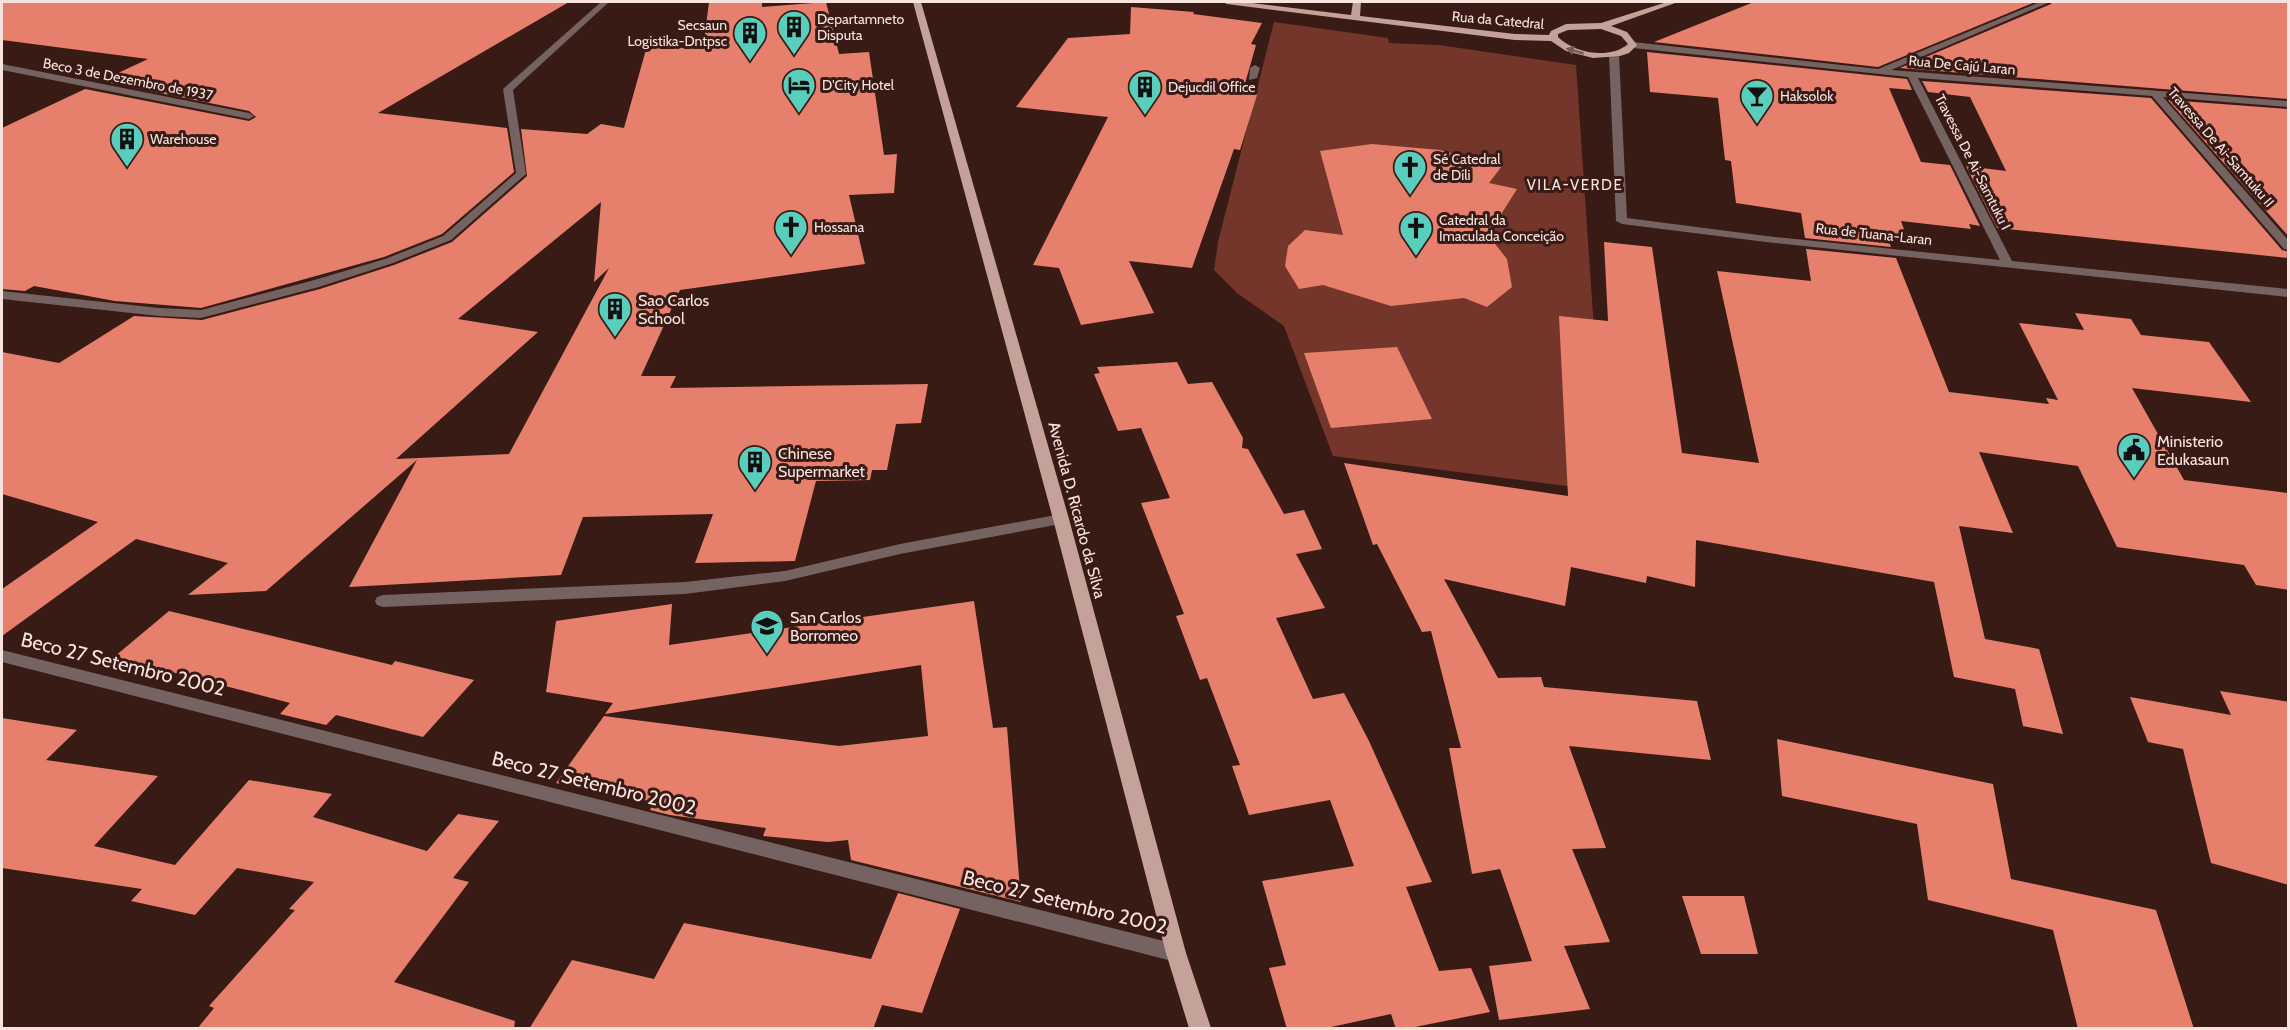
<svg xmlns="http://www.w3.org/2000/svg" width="2290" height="1030" viewBox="0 0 2290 1030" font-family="Cabin,sans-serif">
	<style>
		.green { fill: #74362a }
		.building { fill: #e6806c; fill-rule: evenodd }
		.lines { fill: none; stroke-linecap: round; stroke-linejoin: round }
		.minor { fill: #746360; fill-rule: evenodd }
		.major { fill: #c4a29a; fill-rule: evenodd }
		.oneway { fill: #785851 }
		.labels { text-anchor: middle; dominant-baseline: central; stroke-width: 6; stroke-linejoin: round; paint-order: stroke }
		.far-poi-label { font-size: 14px; fill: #f9e3df; stroke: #391b15; text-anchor: start }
		.far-street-label { font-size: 14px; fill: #f9e3df; stroke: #391b15 }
		.far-neighbourhood-label { font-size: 15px; letter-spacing: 1.5px; fill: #f9e3df; stroke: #391b15 }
		.poi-label { font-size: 16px; fill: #f9e3df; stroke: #391b15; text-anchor: start }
		.street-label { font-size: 16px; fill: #f9e3df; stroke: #391b15 }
		.near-street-label { font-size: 20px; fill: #f9e3df; stroke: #391b15 }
	</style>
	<rect width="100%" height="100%" fill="#391b15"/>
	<path class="green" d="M1274,22L1388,38L1389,43L1439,45L1576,65L1605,491L1333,456L1284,326L1237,293L1214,270L1218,242Z"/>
	<g class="building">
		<path d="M2,2H569L378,113L507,128L514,172L442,234L384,257L201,308L115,301L34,286L25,291L2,289V128L85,89L249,121L256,117L249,111L101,81L148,59L2,40Z"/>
		<path d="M709,2H762V7L826,2L839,54L869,52L884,155L897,154L894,193L849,195L865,264L680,290L641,376H676L670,388L928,384L921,423L896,424L887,470H872L870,480L816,481L795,561L695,563L713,514L583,517L561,575L349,587L417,460L266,591L188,595L228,563L136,539L2,636V589L98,522L2,494V352L59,363L134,316L202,320L320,289L394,265L452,242L527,176L521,129L587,134L601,124L624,128L647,46L703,49ZM601,202L594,282L609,268L509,454L396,459L538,332L458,319Z"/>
		<path d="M1754,2H2035L1878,67L1654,42Z"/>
		<path d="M2052,2H2289V99L1900,68L2051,4Z"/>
		<path d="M1131,7L1194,12L1193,14L1262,23L1251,44L1256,45L1242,94L1257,95L1240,150L1234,149L1192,268L1129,261L1154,313L1081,325L1059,268L1033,265L1108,117L1016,107L1068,38L1130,34Z"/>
		<path d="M1647,52L1907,79L1912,90L1889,88L1921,162L1950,165L1980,226L1969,224L1971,229L1901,221L1906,235L1886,233L1891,247L1805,238L1801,213L1736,203L1731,161L1725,160L1718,98L1650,92Z"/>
		<path d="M1922,81L2151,98L2282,250L2289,252V258L1997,228L1966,166L2006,171L1970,97L1928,92Z"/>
		<path d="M2168,100L2289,109V237Z"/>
		<path d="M1372,144L1440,150L1502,166L1489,183L1517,189L1488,235L1507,259L1512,287L1487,307L1464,298L1391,306L1323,285L1299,289L1285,266L1288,246L1305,230L1343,235L1320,151Z"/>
		<path d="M1604,242L1652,247L1682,453L1759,463L1717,271L1811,281L1806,249L1896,258L1949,392L2049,404L2046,398L2058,400L2019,323L2084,330L2075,313L2131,319L2141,335L2209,342L2251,402L2132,388L2184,480L2289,493V590L2256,585L2244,565L2117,547L2078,466L1979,452L2013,533L1959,526L1985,639L2039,649L2063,734L2023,726L2015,689L1954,677L1934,582L1696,540L1695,587L1647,576L1646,583L1571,567L1565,606L1444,579L1498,678L1541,677L1544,687L1697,701L1711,760L1569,746L1606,848L1572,849L1610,942L1564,946L1590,1009L1499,1020L1489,966L1532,961L1500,869L1472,874L1449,748H1461L1431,631L1422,632L1377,544L1373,545L1344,463L1568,496L1559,316L1608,321Z"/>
		<path d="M1397,347L1432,419L1331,428L1304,353Z"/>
		<path d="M1177,362L1188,384L1212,382L1243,438L1242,448L1248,449L1284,514L1304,510L1322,549L1296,554L1325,608L1276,618L1313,699L1344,693L1369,741L1432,882L1406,887L1439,971L1471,968L1490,1012L1405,1029H1396L1391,1014L1322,1029H1287L1269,968L1286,965L1262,881L1354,866L1330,800L1249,815L1232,766L1240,765L1207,678L1200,680L1176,616L1184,614L1141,503L1170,498L1141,428L1118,431L1094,374L1100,373L1097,367Z"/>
		<path d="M974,601L993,728L1007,727L1021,902L851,860L848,840L828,842L763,836L766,828L670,815L650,810L654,802L556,783L604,716L839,746L928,736L921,665L605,714L613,703L546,692L556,621L672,604L669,645Z"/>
		<path d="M169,611L392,665L395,661L474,680L423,737L336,715L326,725L280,714L290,703L114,657Z"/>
		<path d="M2220,691L2289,702V885L2211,863L2183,749L2148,742L2130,697L2231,715Z"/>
		<path d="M2,718L77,730L46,760L158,776L94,846L175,865L249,780L332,794L313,817L427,851L458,814L499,821L453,878L469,882L394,982L515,1021L514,1029H197L214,1008L209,1006L295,910L289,909L314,882L237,868L195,915L131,901L142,889L2,868Z"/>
		<path d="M1777,739L1993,784L2011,879L2156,910L2194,1029H2078L2053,930L1928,900L1917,824L1782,796Z"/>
		<path d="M898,893L960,909L922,1013L882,1005L873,1029H529L572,960L654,979L684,923L871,959Z"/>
		<path d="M1682,896H1744L1758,954H1701Z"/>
	</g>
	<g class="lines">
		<g class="minor">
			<path d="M601,2H609L513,90L526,174L451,240L393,263L319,287L201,318L159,316L2,299V291L159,308L201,310L311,281L385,259L443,236L516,173L503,89Z"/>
			<path d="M2040,2H2050L1891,70L2288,101V107L2163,97L2288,240V250L2284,249L2152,96L1918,78L2012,261L2288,289V297L1766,242L1622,224L1616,221L1609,55L1614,52L1619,55L1627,218L1766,236L2000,260L1908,77L1633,48L1629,45L1633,42L1878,69Z"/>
			<path d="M2,64L249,113L254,116L249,119L2,70Z"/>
			<path d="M1255,65L1260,68L1257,78L1249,80L1250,68Z"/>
			<path d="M1061,514L1066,515L1069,519L1066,523L900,554L785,581L685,594L383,607L377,605L375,601L377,597L383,595L685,582L785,571L900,544Z"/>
			<path d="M2,650L1176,944L1183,946L1186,953L1183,960L1176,962L2,662Z"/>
		</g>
		<g class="major">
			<path d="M913,2H921L1069,519L1186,953L1211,1028H1189L1166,953L1053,519Z"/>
			<path d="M1223,2H1244L1351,15L1353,2H1361L1360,16L1515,34L1549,35L1551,31L1566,24L1601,23L1667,2H1678L1611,26L1627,32L1637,45L1629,53L1620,56L1593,58L1566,51L1551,41L1515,40L1227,4ZM1601,29L1621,36L1628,44C1610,60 1574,53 1558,37V34L1568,30Z"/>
		</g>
	</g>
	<defs><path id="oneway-solid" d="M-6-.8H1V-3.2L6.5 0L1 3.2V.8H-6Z" transform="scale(1.5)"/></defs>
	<use class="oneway" href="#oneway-solid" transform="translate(1575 51) rotate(-164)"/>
	<defs>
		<g id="building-pin" transform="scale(1.725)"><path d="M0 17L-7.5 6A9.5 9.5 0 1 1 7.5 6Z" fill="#5acebd" stroke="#391b15"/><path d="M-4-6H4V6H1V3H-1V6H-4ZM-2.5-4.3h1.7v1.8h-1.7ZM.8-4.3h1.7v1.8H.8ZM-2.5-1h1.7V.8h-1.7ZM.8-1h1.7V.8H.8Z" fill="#111"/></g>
		<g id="hotel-pin" transform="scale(1.725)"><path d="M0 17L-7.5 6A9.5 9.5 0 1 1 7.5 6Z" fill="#5acebd" stroke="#391b15"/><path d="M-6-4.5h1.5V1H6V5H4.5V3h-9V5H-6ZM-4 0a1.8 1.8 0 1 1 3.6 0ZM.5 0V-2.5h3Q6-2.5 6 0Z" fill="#111"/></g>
		<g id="bar-pin" transform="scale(1.725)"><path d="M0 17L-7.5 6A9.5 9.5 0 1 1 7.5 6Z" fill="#5acebd" stroke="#391b15"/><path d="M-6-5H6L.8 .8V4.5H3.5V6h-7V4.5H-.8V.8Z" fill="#111"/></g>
		<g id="church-pin" transform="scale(1.725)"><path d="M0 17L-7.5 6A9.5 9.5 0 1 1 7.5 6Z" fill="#5acebd" stroke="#391b15"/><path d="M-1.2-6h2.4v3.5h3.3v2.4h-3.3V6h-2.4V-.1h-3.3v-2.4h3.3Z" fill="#111"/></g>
		<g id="civic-pin" transform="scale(1.725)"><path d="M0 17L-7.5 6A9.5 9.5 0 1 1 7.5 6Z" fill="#5acebd" stroke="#391b15"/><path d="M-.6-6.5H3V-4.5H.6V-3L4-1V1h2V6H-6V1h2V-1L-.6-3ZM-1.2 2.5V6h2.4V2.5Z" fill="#111"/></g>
		<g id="school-pin" transform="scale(1.725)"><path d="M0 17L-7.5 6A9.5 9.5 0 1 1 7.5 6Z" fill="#5acebd" stroke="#391b15"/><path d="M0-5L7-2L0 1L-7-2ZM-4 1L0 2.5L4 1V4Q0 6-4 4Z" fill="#111"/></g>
	</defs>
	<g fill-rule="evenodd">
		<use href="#building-pin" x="794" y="27"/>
		<use href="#building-pin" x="750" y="33"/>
		<use href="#hotel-pin" x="799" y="85"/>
		<use href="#building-pin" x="1145" y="87"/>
		<use href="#bar-pin" x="1757" y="96"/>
		<use href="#building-pin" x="127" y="139"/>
		<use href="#church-pin" x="1410" y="167"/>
		<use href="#church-pin" x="791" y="227"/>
		<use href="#church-pin" x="1416" y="228"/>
		<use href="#building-pin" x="615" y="309"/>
		<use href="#civic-pin" x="2134" y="450"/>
		<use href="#building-pin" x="755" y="462"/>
		<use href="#school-pin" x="767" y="626"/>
	</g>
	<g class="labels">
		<g class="far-poi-label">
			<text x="817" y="19">Departamneto<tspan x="817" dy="16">Disputa</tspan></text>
			<text x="727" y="25" text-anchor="end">Secsaun<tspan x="727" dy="16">Logistika-Dntpsc</tspan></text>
			<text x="822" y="85">D'City Hotel</text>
			<text x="1168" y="87">Dejucdil Office</text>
			<text x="1780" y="96">Haksolok</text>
			<text x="150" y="139">Warehouse</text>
			<text x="1433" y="159">Sé Catedral<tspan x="1433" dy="16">de Díli</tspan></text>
			<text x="1439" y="220">Catedral da<tspan x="1439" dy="16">Imaculada Conceição</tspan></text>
			<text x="814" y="227">Hossana</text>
		</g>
		<g class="far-street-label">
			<text transform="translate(1498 20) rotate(5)">Rua da Catedral</text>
			<text transform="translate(1962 65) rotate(5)">Rua De Cajú Laran</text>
			<text transform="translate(128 79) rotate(11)">Beco 3 de Dezembro de 1937</text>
			<text transform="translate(2221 147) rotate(49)">Travessa De Ai-Samtuku II</text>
			<text transform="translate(1973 162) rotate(63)">Travessa De Ai-Samtuku I</text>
			<text transform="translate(1874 234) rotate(6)">Rua de Tuana-Laran</text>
		</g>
		<g class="far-neighbourhood-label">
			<text x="1575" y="185">VILA-VERDE</text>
		</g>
		<g class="poi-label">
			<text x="638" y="300">Sao Carlos<tspan x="638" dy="18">School</tspan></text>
			<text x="2157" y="441">Ministerio<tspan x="2157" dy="18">Edukasaun</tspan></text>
			<text x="778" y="453">Chinese<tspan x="778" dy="18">Supermarket</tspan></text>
			<text x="790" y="617">San Carlos<tspan x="790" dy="18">Borromeo</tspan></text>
		</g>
		<g class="street-label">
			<text transform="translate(1077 510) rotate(75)">Avenida D. Ricardo da Silva</text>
		</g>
		<g class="near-street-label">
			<text transform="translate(123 664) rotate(14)">Beco 27 Setembro 2002</text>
			<text transform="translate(594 783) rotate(14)">Beco 27 Setembro 2002</text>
			<text transform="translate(1065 902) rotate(14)">Beco 27 Setembro 2002</text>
		</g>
	</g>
	<rect width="2290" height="1030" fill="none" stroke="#f9e3df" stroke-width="6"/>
</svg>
